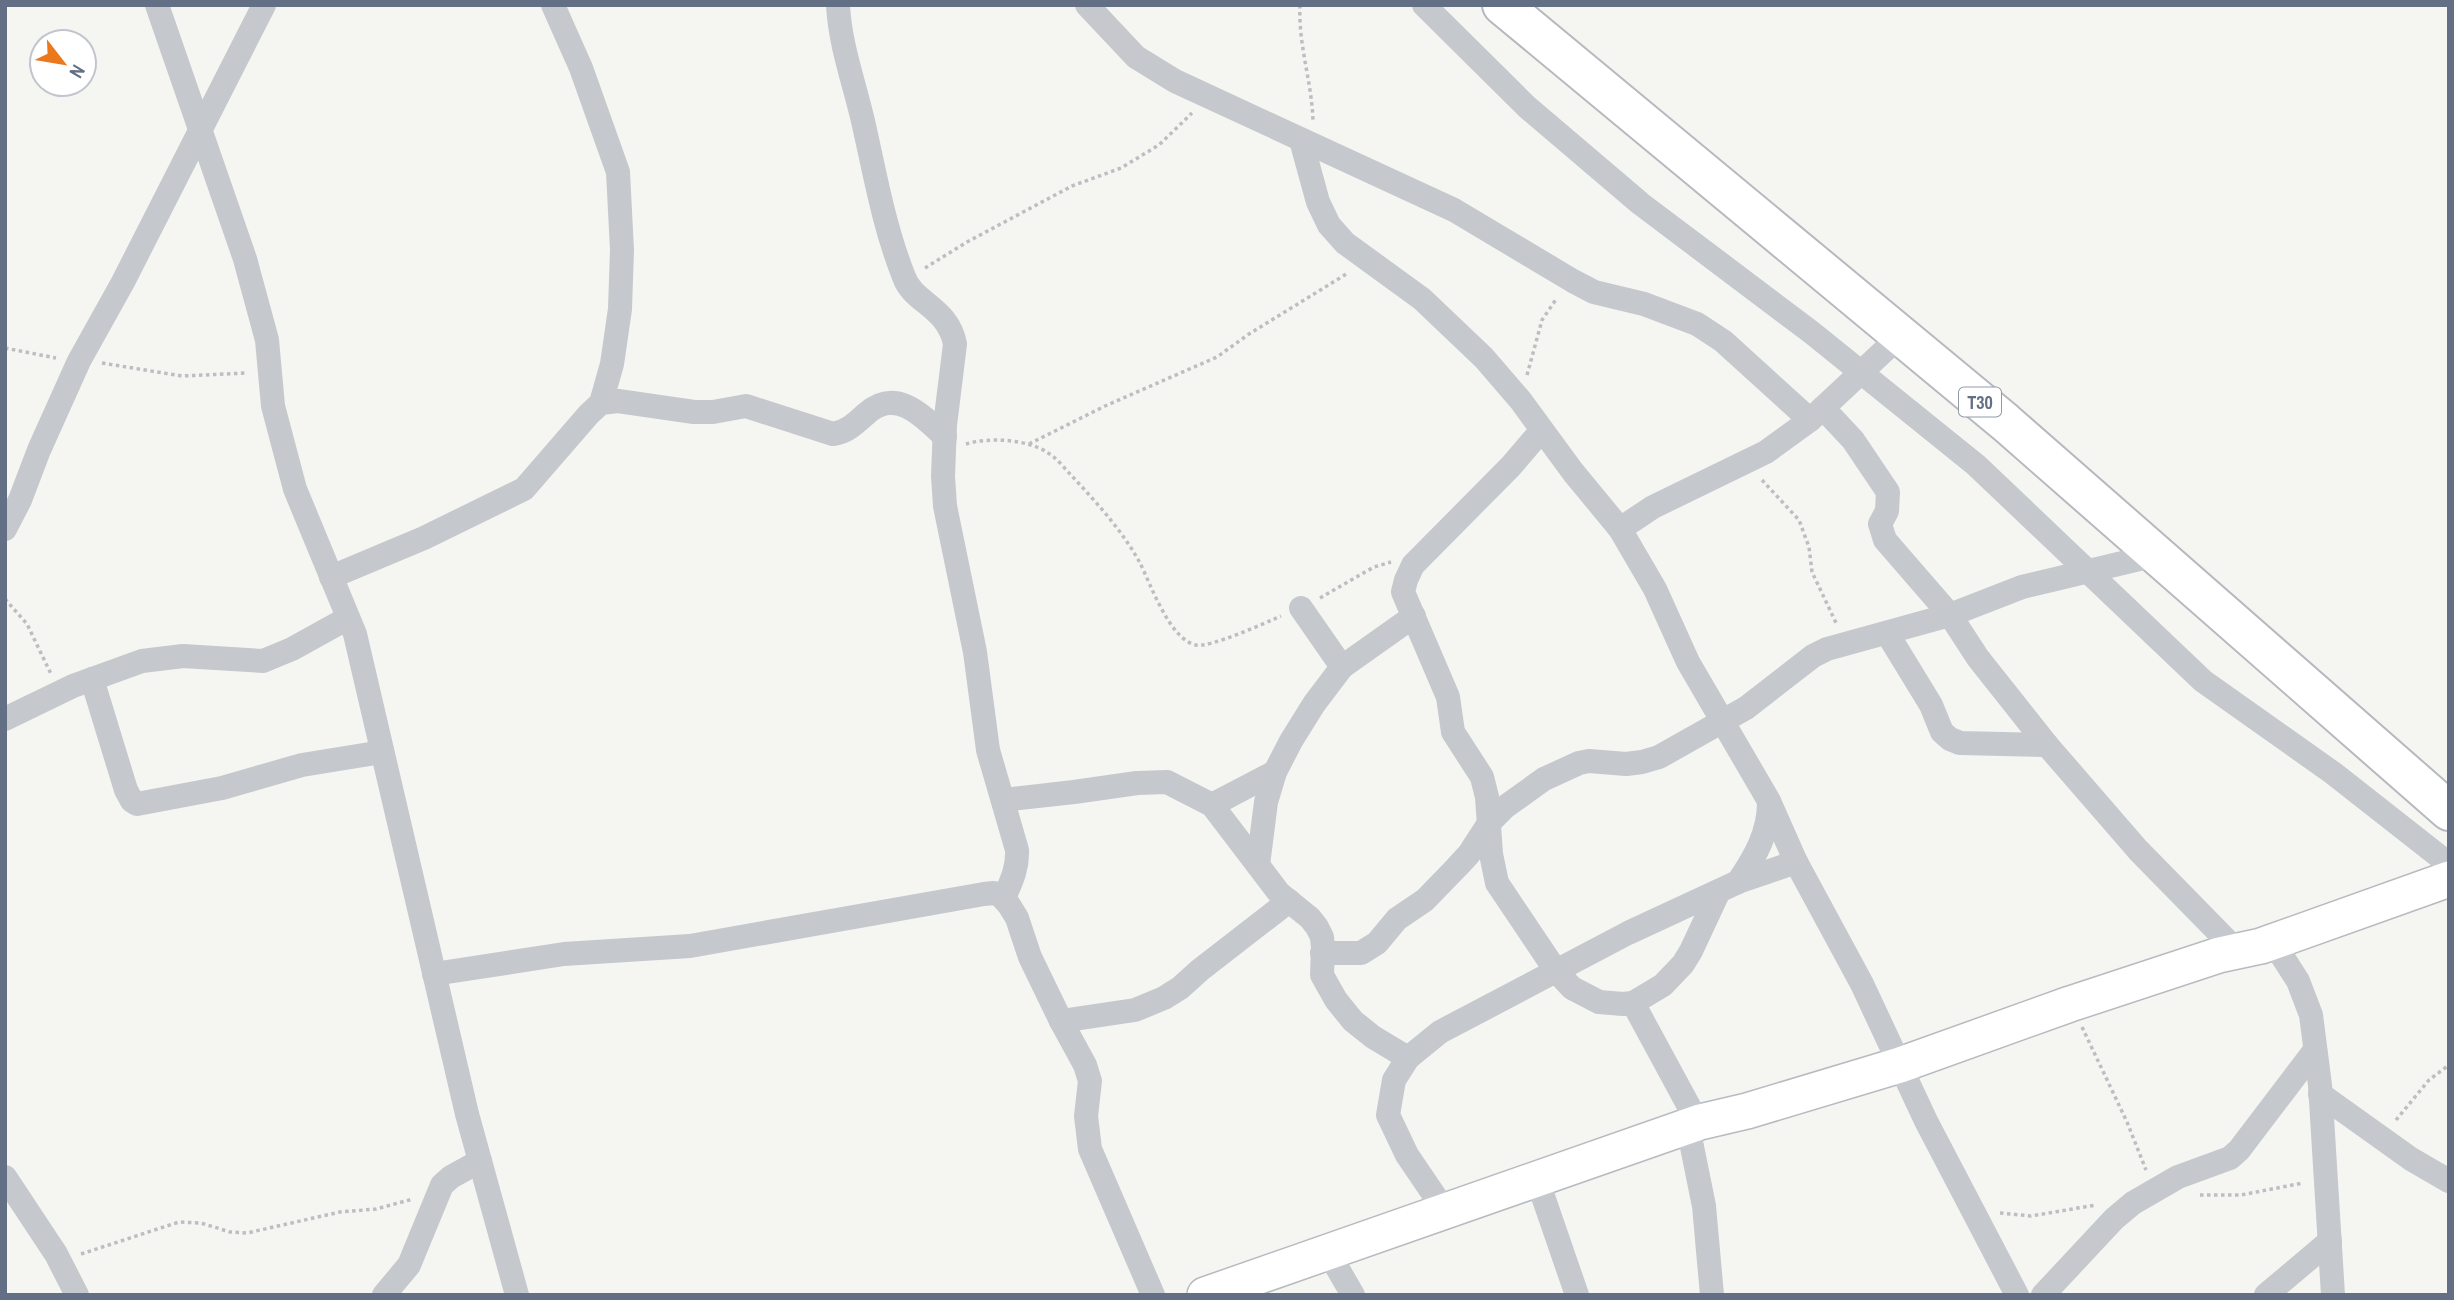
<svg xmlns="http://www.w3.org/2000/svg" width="2454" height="1300" viewBox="0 0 2454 1300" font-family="'Archivo Narrow',sans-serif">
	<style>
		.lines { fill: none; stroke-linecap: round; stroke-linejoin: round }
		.secondary-casing { stroke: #b7bbc0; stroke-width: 38 }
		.primary-casing { stroke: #b6b9be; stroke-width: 42 }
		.path { stroke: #bcbec1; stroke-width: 3.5; stroke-dasharray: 3.5 3.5; stroke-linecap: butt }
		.street { stroke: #c5c8cc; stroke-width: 24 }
		.secondary { stroke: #fff; stroke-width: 35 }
		.primary { stroke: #fff; stroke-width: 38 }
		.labels { text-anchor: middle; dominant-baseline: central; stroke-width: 7; stroke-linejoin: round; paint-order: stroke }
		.shield { fill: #fff; stroke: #929aa9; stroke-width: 2 }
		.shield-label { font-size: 18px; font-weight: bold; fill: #636f84 }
	</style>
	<rect width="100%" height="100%" fill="#f5f6f2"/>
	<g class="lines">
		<g class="secondary-casing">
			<path id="secondary" d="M1205,1295L1700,1122L1747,1111L1900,1065L2070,1004L2219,955L2261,946L2449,879"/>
		</g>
		<g class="primary-casing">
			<path id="primary" d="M1502,5L2005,422L2449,811"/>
		</g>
		<g class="path">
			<path d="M1300,5C1298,45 1312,82 1313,121"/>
			<path d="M925,268L967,242L1072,186L1121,168L1159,145L1192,113"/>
			<path d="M5,348L56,358"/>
			<path d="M102,363L182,376L247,373"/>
			<path d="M1527,375L1542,320L1557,298"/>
			<path d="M966,444C988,437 1028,439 1048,453C1057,458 1064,468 1071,475C1096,502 1122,530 1140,563C1151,585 1170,640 1196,645C1210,648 1265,623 1281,616"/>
			<path d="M1029,444L1105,406L1217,357L1249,334L1348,273"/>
			<path d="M1762,480L1799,520L1809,547L1812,572L1837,625"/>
			<path d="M1320,598L1374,567L1391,562"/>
			<path d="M5,599L27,624L51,674"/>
			<path d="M2082,1027L2127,1122L2146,1170"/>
			<path d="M2396,1120L2429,1080L2449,1065"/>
			<path d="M2200,1195H2241L2303,1183"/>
			<path d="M2000,1213L2031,1216L2096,1205"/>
			<path d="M81,1254L179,1222L201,1223L230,1232L247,1233L340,1212L376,1209L413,1199"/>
		</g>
		<g class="street">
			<path d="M157,5L245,259L267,340L273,406L295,489L355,634L467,1114L517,1295"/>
			<path d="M553,5L581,68L618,172L622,250L620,309L612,364L601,403"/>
			<path d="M838,5C840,45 854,82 863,121C875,174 884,227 904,277C913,303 948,307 955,344L945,425L943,476L945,506L975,652L988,750L1017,850C1018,868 1011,882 1004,898"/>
			<path d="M1087,5L1136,57L1175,81L1454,210L1573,281L1594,292L1644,304L1697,324L1723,341L1810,420"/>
			<path d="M1424,5L1527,107L1641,204L1811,332L1976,465L2203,681L2333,773L2449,864"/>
			<path d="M1301,140L1318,202L1329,225L1345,243L1422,299L1484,358L1521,401L1573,472L1620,529L1655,589L1688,662L1769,801L1796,862L1862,984L1926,1121L2017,1295"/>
			<path d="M1823,408L1853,440L1888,492L1887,511L1880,524L1885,540L1950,615L1978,658L2047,745L2138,850L2237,951"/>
			<path d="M1541,431L1511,466L1413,565L1406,580L1403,592L1448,697L1453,732L1482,777L1487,797L1491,854L1497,883L1556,971L1572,988L1599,1002L1623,1004L1633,1003L1663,985L1683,964L1691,951L1719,891"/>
			<path d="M5,529L20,500L39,450L79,361L123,282L264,5"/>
			<path d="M1620,529L1653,507L1766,452L1810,420L1900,336"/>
			<path d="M331,577L424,538L524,489L589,414L601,403L618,401L694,412H713L746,406L833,434C847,432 856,423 866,414C896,387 922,415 945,437"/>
			<path d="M1301,608L1342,667"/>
			<path d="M1887,633L1931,705L1942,732L1950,739L1960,743L2047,745"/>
			<path d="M92,679L126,790L132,801L137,804L222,788L302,765L382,752"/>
			<path d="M5,719L73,686L142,661L183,656L263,661L292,649L348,618"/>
			<path d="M1003,800L1074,792L1137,783L1167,782L1212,805L1279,893L1310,918L1317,927L1322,937L1323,948L1322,975L1336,1000L1353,1021L1373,1037L1408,1058"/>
			<path d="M1212,805L1275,772"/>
			<path d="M1258,865L1266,802L1275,772L1291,741L1314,704L1342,667L1414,616"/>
			<path d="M1738,882C1755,857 1769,833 1769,802"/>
			<path d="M2273,942L2298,981L2311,1015L2320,1085L2333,1295"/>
			<path d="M1322,953H1361L1377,943L1397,919L1425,900L1457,867L1469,854L1489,823L1505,807L1544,779L1579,763L1589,761L1626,764L1642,762L1659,757L1746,708L1813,656L1827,649L1950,615L2022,587L2156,555"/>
			<path d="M434,974L564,954L690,946L984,894L994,893L1001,896L1009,905L1017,918L1030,957L1061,1021L1085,1065L1090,1081L1086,1116L1090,1149L1153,1295"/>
			<path d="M1633,1003L1698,1123"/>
			<path d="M1061,1021L1135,1010L1164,998L1180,988L1200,970L1289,901"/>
			<path d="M2320,1094L2411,1159L2449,1181"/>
			<path d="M1688,1127L1704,1206L1712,1295"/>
			<path d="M5,1177L56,1254L77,1295"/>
			<path d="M1537,1179L1577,1295"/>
			<path d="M1445,1211L1407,1155L1388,1115L1394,1080L1408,1058L1440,1032L1628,933L1738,882L1796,862"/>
			<path d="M1328,1252L1353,1295"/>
			<path d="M384,1295L409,1265L442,1185L451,1177L480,1161"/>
			<path d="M2043,1295L2114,1219L2133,1203L2178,1177L2230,1158L2239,1150L2315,1050"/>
			<path d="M2266,1295L2330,1241"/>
		</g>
		<use href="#secondary" class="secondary"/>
		<use href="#primary" class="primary"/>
	</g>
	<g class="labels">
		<rect class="shield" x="1959" y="387.5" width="42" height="29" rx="5"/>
		<g class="shield-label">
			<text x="1980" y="402">T30</text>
		</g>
	</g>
	<rect width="2454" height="1300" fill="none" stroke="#636f84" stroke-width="14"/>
	<g transform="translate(63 63) rotate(121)"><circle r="33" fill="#ffffff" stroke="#c1c5ce" stroke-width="2"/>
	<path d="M0-5L12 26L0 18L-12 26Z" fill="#ea781d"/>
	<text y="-10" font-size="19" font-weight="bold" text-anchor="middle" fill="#636f84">N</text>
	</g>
</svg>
